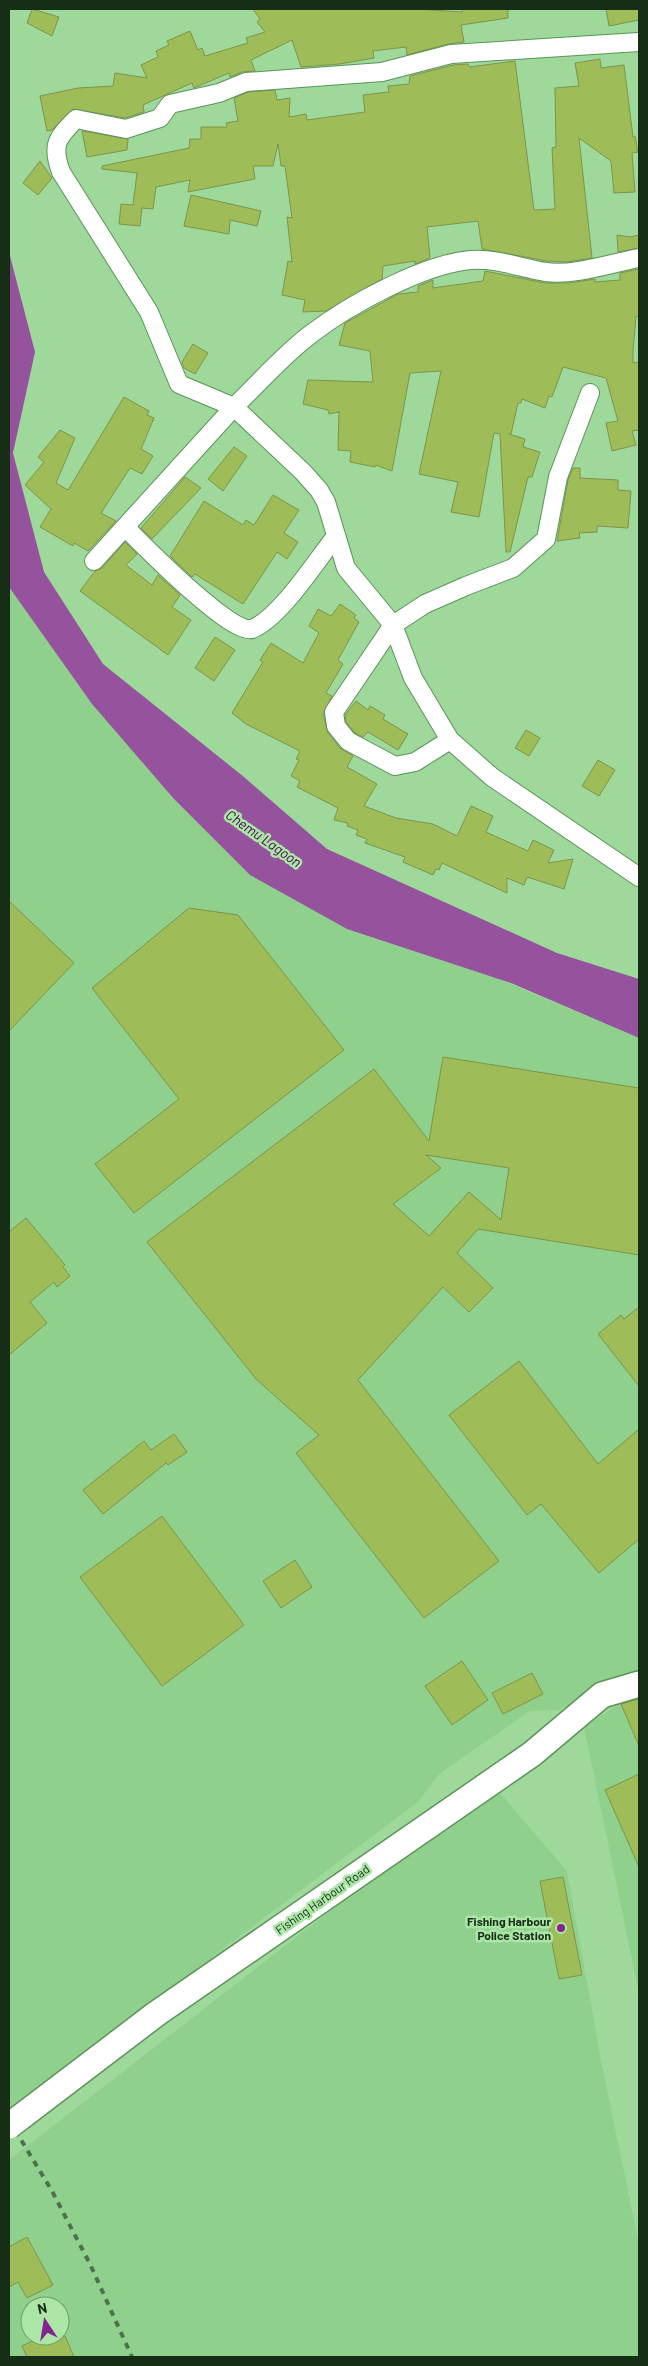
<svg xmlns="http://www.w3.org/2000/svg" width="648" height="2366" viewBox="0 0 648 2366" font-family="Barlow,sans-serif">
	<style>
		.built { fill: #90d08d; fill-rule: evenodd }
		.water { fill: #95539d }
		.building { fill: #9ebc57; stroke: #7d9449; fill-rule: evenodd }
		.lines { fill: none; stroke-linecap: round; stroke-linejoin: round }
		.street-casing { stroke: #5b9359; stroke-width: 20 }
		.secondary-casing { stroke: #5b9359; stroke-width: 28 }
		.street { stroke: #fff; stroke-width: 18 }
		.secondary { stroke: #fff; stroke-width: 25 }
		.rail { stroke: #4d724b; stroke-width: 4; stroke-dasharray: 6 6; stroke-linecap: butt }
		.secondary-bridge-casing { stroke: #5b9359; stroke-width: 28; stroke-linecap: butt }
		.secondary-bridge { stroke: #fff; stroke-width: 25 }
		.poi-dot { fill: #84248f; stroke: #abe6a7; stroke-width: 2 }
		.labels { text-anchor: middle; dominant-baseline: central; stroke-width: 5; stroke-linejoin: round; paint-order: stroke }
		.street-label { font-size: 12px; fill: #172e16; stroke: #abe6a7 }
		.poi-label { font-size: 12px; font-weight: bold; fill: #172e16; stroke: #abe6a7; text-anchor: end }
		.water-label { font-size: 14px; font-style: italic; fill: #46034d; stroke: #abe6a7 }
	</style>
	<rect width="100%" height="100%" fill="#9ed99b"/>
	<g class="built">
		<path d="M9,587L92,704L174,799L251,875L639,1038V1671L559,1710L530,1711L439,1774L418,1802L9,2110Z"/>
		<path d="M639,1694V1994L584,1727L616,1706Z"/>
		<path d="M495,1787L567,1871L601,2060L639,2244V2357H9V2160L459,1811ZM30,2306H60V2336H30Z"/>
	</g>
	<path class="water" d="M9,252L35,352L13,453L44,572L103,664L244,777L327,849L557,953L639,979V1038L511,983L347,929L250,875L174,799L92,704L9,587Z"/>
	<g class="building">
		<path d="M32,9L59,17L52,36L27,23Z"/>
		<path d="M253,9H416L462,12V9H508V18L461,25L464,42L448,44L407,55L406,47L373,51L374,58L340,64L301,67L292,40L251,60L255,71L242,72L230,77L229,73L194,88L192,83L143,105L144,112L125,118L73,109L52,130L47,131L40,96L78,88L113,86L115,73L147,78L141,65L158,57L156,51L169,45L167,41L190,31L198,50L202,48L205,56L248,43L246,38L265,32L257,22L260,19Z"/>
		<path d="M606,9H639V20L609,26Z"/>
		<path d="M600,59L601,68L624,65L633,137L635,136L638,152L632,153L635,192L614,193L611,161L579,138L592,258L567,262L547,261L482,249L478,221L427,227L430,258L415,264V261L383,266L382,279L326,311L303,312L305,300L282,295L288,261L292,262L287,217L292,218L285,166H281L278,144L273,166H253L255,179L188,192L190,180L156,187L153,209L142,208L140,226L119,224L121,204L133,205L137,173L102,169V166L189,148L190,139H201V127H227L226,123L238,121L234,98L248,92L275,90L277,100L290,98L289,117L306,114L307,120L365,112L363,95L389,92L388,86L409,84L410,76L453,65L468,64L469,67L515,61L534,210L555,209L552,148L556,147L555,88L579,86L575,63Z"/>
		<path d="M82,131L128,139L127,150L87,157Z"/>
		<path d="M40,161L52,178L38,195L23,183Z"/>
		<path d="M191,195L261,211L257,226L230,220L229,234L184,226Z"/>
		<path d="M617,235L630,237L639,235V248L618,252Z"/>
		<path d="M639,269V317L636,316L633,351V363L639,362V430L632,431L636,445L612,451L606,423L618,421L606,378L563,367L552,397L549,396L545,408L522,399L521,403H518L511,434H509L525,439L523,447L540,452L532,477H528L510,552H506L500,434L494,433L479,517L451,512L458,482L419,474L441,371L410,373L392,471L376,465L375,467L350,462L351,451L338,450L339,412L329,414L328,410L303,404L308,380L373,382L370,351L339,345L345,323L398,294L418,292V286L433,280V288L483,281L485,271L545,283H569L595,279V282L620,280V273Z"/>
		<path d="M193,344L208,353L195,374L184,368L182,362Z"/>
		<path d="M124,397L149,411L147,415L154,418L141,449L153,456L142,474L130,468L101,513L116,521L88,551L74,543L73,546L40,527L51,509L25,485L44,462L38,457L60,430L75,438L56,483L68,490Z"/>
		<path d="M234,447L247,456L223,491L208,479Z"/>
		<path d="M573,468H580V478L618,480V490L631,491L628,528L597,526V532L579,533L580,538L557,541L568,480Z"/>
		<path d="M185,477L201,488L152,539L141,528Z"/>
		<path d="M273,495L299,510L284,533L298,542L287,559L277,552L243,604L195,574L192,577L170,556L204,501L243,525L246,520L254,525Z"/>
		<path d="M125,542L137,554L126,565L152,585L158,575L180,595L172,607L191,620L168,655L80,591L95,571L102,568Z"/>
		<path d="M340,604L356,615L354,618L359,622L338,660L343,664L326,693L332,696L323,714L328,733L340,748L353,756L347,767L377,784L364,806L396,818L433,824L457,836L471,806L493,816L486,832L528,851L533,840L554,850L548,863L573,859L564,889L527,877L524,885L507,878V893L442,863L439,870L436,869L433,875L403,862L405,857L365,843L367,839L356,835L358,830L347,826L348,823L334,820L338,808L297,787L300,781L291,776L299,760L296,759L300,751L246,724L232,713L263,662L260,660L271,643L303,663L319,633L309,626L318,609L331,616Z"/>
		<path d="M215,637L235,650L214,681L195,668Z"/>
		<path d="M356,701L368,710L370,706L385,715L383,719L408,734L398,750L368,732L363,737L355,733L346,722L345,715Z"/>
		<path d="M526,730L540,738L529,756L515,748Z"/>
		<path d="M598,760L615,770L599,796L582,786Z"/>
		<path d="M9,901L74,963L9,1031Z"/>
		<path d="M189,908L238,915L344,1050L134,1213L95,1164L179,1099L92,988Z"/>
		<path d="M443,1057L639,1088V1255L478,1229L457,1253L493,1288L469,1312L443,1287L358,1380L499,1561L424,1618L296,1453L319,1435L256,1379L147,1242L374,1069L429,1141ZM426,1155L509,1168L501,1220L469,1192L429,1236L393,1204L441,1168Z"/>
		<path d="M26,1218L65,1265L63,1267L70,1276L57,1287L54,1282L30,1302L47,1323L9,1355V1232Z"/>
		<path d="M639,1307V1386L598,1334L621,1315L624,1319Z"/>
		<path d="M519,1361L598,1464L639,1429V1539L599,1573L541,1504L527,1515L449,1415Z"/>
		<path d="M174,1434L187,1452L168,1465L166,1463L103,1514L83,1490L144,1441L151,1450Z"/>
		<path d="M162,1516L244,1625L162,1686L80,1577Z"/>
		<path d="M295,1560L312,1587L281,1608L263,1581Z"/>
		<path d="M462,1661L488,1700L452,1725L425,1686Z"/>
		<path d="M532,1673L543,1694L503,1714L492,1693Z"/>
		<path d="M639,1699V1746L621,1704Z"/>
		<path d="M639,1774V1867L605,1790Z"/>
		<path d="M563,1877L582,1975L559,1979L540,1881Z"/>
		<path d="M27,2237L53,2285L27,2298L18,2282L9,2287V2247Z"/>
		<path d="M43,2336H65L74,2357H27L22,2346Z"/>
	</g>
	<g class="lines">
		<g class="street-casing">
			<g id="street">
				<path d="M639,258C612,263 573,276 546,272C521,268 496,258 471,260C423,264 349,305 311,334C283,355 259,383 234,407L303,472L319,490L326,502L346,568L393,625L413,678L450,740L492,777L639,877"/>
				<path d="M126,528C143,545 232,636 252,629C280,618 316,561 336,536"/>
				<path d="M94,561L234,407L179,384L149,312L61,172C51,145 57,138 76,119L126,129L160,118L170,104L219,93L246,82L382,72L451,54L639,42"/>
				<path d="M450,740L415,762L395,766L348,741L336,726L334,712L393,625L425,604L466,586L513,568L546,539L558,477L590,393"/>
			</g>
		</g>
		<g class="secondary-casing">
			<path id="secondary" d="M22,2116L156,2014L532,1754L602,1695L639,1684"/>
		</g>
		<use href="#street" class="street"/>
		<use href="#secondary" class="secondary"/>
		<path class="rail" d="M9,2120L52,2191L90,2264L132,2357"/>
		<g class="secondary-bridge-casing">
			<path id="secondary-bridge" d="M9,2126L22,2116"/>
		</g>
		<use href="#secondary-bridge" class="secondary-bridge"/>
	</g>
	<circle class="poi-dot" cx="561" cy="1928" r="5"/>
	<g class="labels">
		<g class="street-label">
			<text transform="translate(322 1899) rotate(-35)">Fishing Harbour Road</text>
		</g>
		<g class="poi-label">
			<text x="551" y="1921">Fishing Harbour<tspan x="551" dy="14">Police Station</tspan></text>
		</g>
		<g class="water-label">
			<text transform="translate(264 838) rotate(35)">Chemu Lagoon</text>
		</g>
	</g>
	<rect width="648" height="2366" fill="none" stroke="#172e16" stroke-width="20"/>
	<g transform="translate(45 2321) rotate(348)"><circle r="24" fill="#abe6a7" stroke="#709c6d"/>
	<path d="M0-4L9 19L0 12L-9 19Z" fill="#84248f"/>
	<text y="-8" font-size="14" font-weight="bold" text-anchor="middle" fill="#172e16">N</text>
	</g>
</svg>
